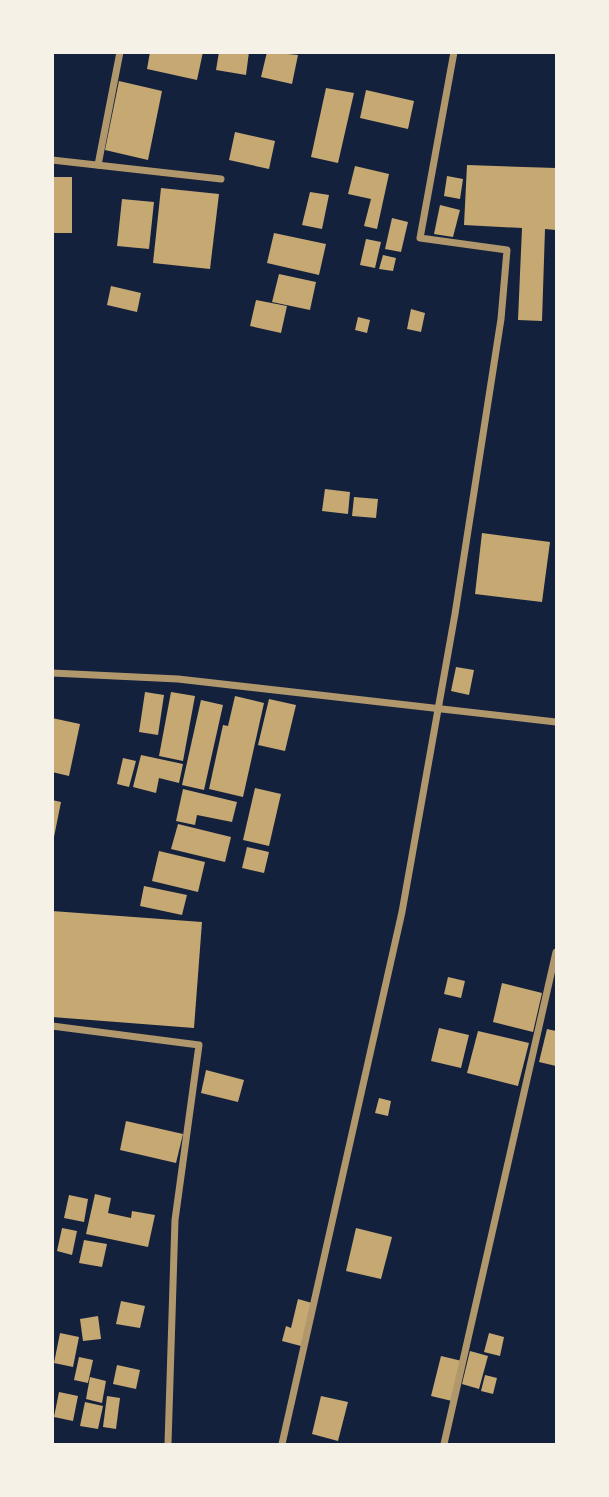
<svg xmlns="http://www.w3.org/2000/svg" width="609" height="1497" viewBox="0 0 609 1497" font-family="'Roboto Condensed',sans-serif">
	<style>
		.building { fill: #c6a872 }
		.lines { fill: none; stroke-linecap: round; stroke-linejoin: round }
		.minor { stroke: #b1986c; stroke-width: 7 }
	</style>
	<rect width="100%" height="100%" fill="#14213d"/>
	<g class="building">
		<path d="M150,52H203L197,80L147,69Z"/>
		<path d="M219,52H249L246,75L216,70Z"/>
		<path d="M267,52L298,55L292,84L261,77Z"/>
		<path d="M119,81L162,91L148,160L105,150Z"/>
		<path d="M326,88L354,93L338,163L311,157Z"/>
		<path d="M366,90L414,101L408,129L360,118Z"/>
		<path d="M235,132L275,141L269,169L229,160Z"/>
		<path d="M467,165L556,168V230L545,229L542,321L518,320L522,228L464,225Z"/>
		<path d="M355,166L389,174L377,229L364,226L371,199L348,194Z"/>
		<path d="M447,176L463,179L460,199L444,196Z"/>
		<rect x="52" y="177" width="20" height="56"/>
		<path d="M161,188L219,194L210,269L153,263Z"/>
		<path d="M310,192L329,195L322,229L302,225Z"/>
		<path d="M122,199L154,202L149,249L117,246Z"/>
		<path d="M440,205L460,210L453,237L434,234Z"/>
		<path d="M392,218L408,222L401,252L385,249Z"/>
		<path d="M274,233L326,244L319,275L267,263Z"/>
		<path d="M366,239L381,242L375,268L360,265Z"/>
		<path d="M383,255L396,258L393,271L379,269Z"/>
		<path d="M279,274L316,282L310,310L272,302Z"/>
		<path d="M111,286L141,293L137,312L107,305Z"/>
		<path d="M256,300L287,306L281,333L250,326Z"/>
		<path d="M411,309L425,313L421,332L407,329Z"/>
		<path d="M358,317L370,320L367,333L355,330Z"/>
		<path d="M325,489L350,492L348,514L322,511Z"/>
		<path d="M354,497L378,499L376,518L352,516Z"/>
		<path d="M482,533L550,542L542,602L475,594Z"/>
		<path d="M456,667L474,670L469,695L451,691Z"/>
		<path d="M145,692L164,695L158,735L139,732Z"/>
		<path d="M171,692L195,696L183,761L159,756Z"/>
		<path d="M235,696L264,703L243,797L209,789L223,725L228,726Z"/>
		<path d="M269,699L296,705L285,751L258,745Z"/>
		<path d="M201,700L223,705L204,790L182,785Z"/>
		<path d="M52,718L80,724L69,776L52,772Z"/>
		<path d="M141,755L183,764L179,783L159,778L156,793L133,787Z"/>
		<path d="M123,758L136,761L129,787L117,784Z"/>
		<path d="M255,788L281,794L269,846L243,840Z"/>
		<path d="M183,789L237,802L232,822L197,815L195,825L176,821Z"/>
		<path d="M52,800L61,802L54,837H52Z"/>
		<path d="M178,824L231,837L225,862L171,849Z"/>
		<path d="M247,847L269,852L264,873L242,868Z"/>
		<path d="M159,851L205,862L198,892L152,881Z"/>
		<path d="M144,886L187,895L182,915L140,906Z"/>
		<path d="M52,911L202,922L194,1028L52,1017Z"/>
		<path d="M448,977L465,981L461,998L444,994Z"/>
		<path d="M502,983L542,993L533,1032L493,1022Z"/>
		<path d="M439,1028L469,1035L461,1068L431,1061Z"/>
		<path d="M547,1029L556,1031V1066L539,1062Z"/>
		<path d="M478,1031L529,1043L518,1086L467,1073Z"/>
		<path d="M206,1070L244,1080L238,1102L201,1093Z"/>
		<path d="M379,1098L391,1101L388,1116L375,1113Z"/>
		<path d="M126,1121L183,1134L176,1163L120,1150Z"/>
		<path d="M95,1194L111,1198L108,1213L131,1218L132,1211L155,1215L148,1247L86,1234Z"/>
		<path d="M69,1195L88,1199L84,1222L64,1218Z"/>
		<path d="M62,1228L77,1231L72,1255L57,1251Z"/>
		<path d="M356,1228L392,1237L381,1279L346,1271Z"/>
		<path d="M84,1240L107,1244L102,1267L79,1263Z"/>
		<path d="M298,1299L312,1303L301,1346L282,1341L286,1326L291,1328Z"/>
		<path d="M121,1301L145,1306L140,1328L116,1324Z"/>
		<path d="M98,1316L101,1339L83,1341L80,1319Z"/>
		<path d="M60,1333L79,1337L73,1367L54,1363Z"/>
		<path d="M489,1333L504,1337L500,1356L484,1352Z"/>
		<path d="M470,1351L488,1356L479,1389L462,1384Z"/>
		<path d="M441,1356L462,1361L452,1401L431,1396Z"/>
		<path d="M79,1357L93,1360L88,1383L74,1380Z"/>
		<path d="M117,1365L140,1370L136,1389L113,1384Z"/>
		<path d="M485,1375L497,1378L493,1394L481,1391Z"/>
		<path d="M90,1377L106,1381L102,1403L86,1399Z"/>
		<path d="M59,1392L78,1396L73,1421L54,1417Z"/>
		<path d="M107,1396L120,1398L116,1429L103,1427Z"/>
		<path d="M321,1396L348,1402L338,1441L312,1434Z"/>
		<path d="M85,1402L103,1406L98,1429L80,1426Z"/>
	</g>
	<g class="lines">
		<g class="minor">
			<path d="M52,160L221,179"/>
			<path d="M98,165L120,52"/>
			<path d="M52,673L178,679L556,722"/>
			<path d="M52,1026L199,1045L175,1220L168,1444"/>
			<path d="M282,1444L402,912L455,614L501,319L507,250L420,238L454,52"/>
			<path d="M444,1444L556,952"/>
		</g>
	</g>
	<rect width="609" height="1497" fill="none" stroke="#f6f1e7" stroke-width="108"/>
</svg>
